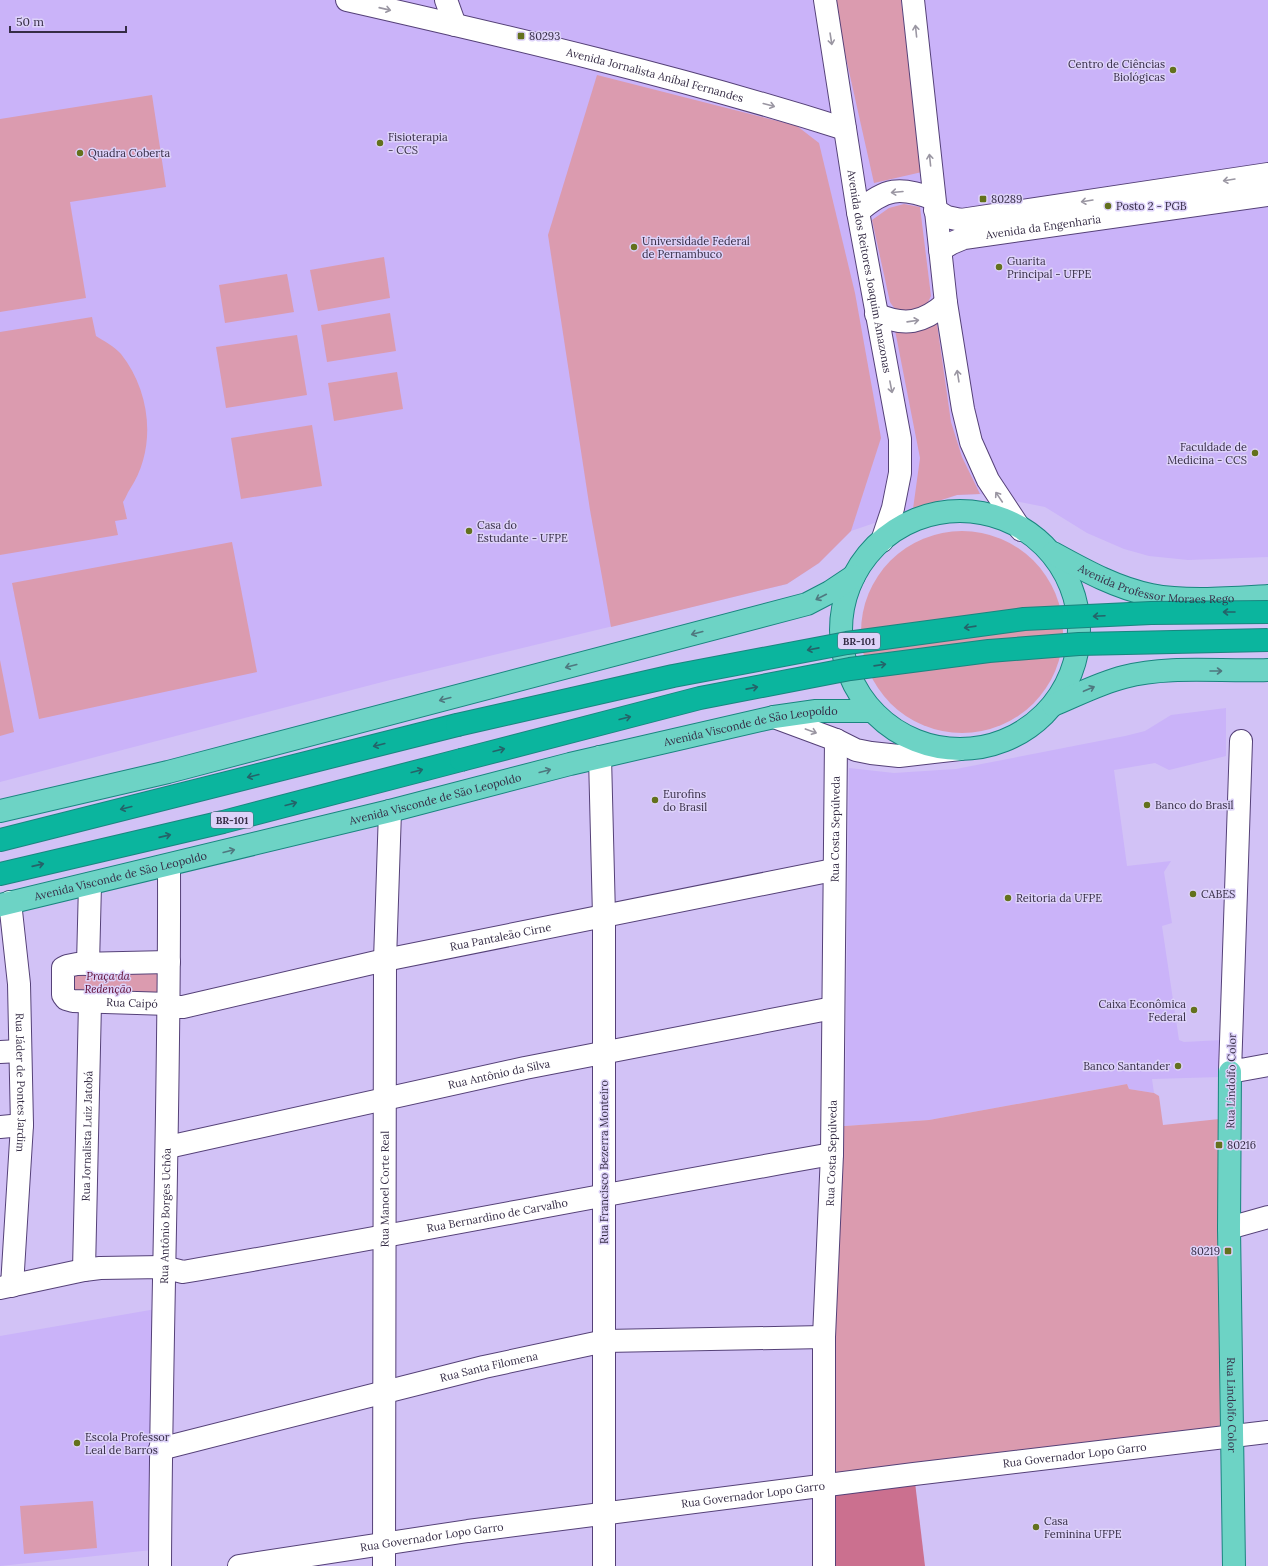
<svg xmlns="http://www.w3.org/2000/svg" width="1268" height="1566" viewBox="0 0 1268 1566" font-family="Lora,serif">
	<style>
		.built { fill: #cab3f9 }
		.green { fill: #db9baf }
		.forest { fill: #cb708f }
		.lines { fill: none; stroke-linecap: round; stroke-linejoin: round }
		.minor-casing { stroke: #554178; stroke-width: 24 }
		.major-casing { stroke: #1a857f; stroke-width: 24 }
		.highway-casing { stroke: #1a857f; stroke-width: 24 }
		.minor { stroke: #fff; stroke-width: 22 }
		.major { stroke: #6dd3c5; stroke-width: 22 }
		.highway { stroke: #0bb59e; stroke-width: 22 }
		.highway-bridge-casing { stroke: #1a857f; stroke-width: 24; stroke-linecap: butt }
		.highway-bridge { stroke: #0bb59e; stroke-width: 22 }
		.oneway { stroke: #9a96a2 }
		.oneway2 { stroke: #4f787f }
		.oneway3 { stroke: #256369 }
		.poi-dot { fill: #63711d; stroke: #ddd2f9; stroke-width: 1.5 }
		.labels { text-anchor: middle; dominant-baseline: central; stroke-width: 3; stroke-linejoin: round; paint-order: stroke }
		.shield { fill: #ddd2f9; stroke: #685e7c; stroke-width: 1 }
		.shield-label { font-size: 10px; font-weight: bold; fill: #362d46 }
		.poi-label { font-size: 11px; fill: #362d46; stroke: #ddd2f9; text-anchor: start }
		.street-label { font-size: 11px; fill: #362d46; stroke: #ddd2f9 }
		.park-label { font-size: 11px; font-style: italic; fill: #5c0730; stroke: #ddd2f9 }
	</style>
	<rect width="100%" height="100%" fill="#d2c2f6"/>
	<g class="built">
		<path d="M0,0H1268V557L1188,560L1149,556L1124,549L1087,533L1045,507L980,494L957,495L851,531L819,563L787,584L390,680L0,782Z"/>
		<path d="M1226,708V756L1169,770L1155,763L1114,770L1127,866L1171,861L1164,872L1172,923L1162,926L1179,1040L1184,1042L1222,1040L1220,1077L1152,1079L1154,1093L1129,1089L1127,1084L929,1120L845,1126L849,768L894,773L956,769L1125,736L1145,731L1171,715Z"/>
		<path d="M156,1309L152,1550L0,1566V1336Z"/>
	</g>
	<g class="green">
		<path d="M833,0H901L922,172L874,183Z"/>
		<path d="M597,75L797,126L819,143L855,293L881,438L851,531L819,563L787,584L611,627L590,510L548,235Z"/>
		<path d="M152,95L166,187L70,202L86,298L0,312V119Z"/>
		<path d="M904,204L920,207L931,296L924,310C909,314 899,317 890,302L872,220L889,208Z"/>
		<path d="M384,257L390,298L318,311L310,270Z"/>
		<path d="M287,274L294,312L225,323L219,285Z"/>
		<path d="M390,313L396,351L327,362L321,325Z"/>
		<path d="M92,317L96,336C104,341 115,347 121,354C151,392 157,448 130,489C127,493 126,498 123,502L127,519L115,521L118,535L0,555V332Z"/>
		<path d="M936,317L951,422L962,457L980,494L957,495L913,509L920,458L894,325Z"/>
		<path d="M297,335L307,395L226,408L216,347Z"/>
		<path d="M397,372L403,409L334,421L328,383Z"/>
		<path d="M312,425L322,486L241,499L231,438Z"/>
		<circle cx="962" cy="632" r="101"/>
		<path d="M232,542L257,672L39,719L12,583Z"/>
		<path d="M0,660L14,732L0,736Z"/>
		<path d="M158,970L159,994L67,991V972Z"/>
		<path d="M1127,1084L1129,1089L1154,1093L1159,1096L1163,1125L1238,1117L1235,1428L825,1486L832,1125L845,1126L929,1120Z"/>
		<path d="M93,1501L97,1548L24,1554L20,1506Z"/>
	</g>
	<path class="forest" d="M914,1474L925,1566H824L825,1486Z"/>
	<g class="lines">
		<g class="minor-casing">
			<g id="minor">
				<path id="s1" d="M347,0C514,38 681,77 845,129"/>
				<path d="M446,0L455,25"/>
				<path id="s2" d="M825,0L858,212L900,439V473L893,508L882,541"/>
				<path d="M913,0L946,303L963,409L971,442L988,480L1021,530"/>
				<path d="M935,210L947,217L961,220L1268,174"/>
				<path d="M858,212C885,188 900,186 934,199"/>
				<path id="s3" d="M940,250L952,243L964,238L1268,195"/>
				<path d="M876,314C905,327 923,323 946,303"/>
				<path d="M774,717L836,740L856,750L871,753L899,756L960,749"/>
				<path d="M1241,741L1230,1072L1268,1065"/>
				<path d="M600,757L604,916V1566"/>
				<path id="s4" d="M10,902L19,984L22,1125L12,1286"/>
				<path id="s5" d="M169,962L77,964L67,966L63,968V995L66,999L73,1001L169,1004L174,1007H183L385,960L833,870"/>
				<path d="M88,964L90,884"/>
				<path d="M0,1052L20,1051"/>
				<path d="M0,1127L22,1125"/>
				<path id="s6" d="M168,1147L525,1068L833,1008"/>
				<path d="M1229,1228L1268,1217"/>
				<path id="s7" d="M84,1270L90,1003"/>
				<path id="s8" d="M0,1288L84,1270L100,1268L163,1267L183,1272C400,1235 615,1192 832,1154"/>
				<path id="s9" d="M160,1449L484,1367L605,1341L824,1337"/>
				<path id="s10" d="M160,1566C161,1332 170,1099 169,866"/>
				<path id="s11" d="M239,1566L468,1531L914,1474L1268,1432"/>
				<path id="s12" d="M384,1566L385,960L390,811"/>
				<path id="s13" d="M824,1566V1337L832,1154L836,740"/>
			</g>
		</g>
		<g class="major-casing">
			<g id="major">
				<circle cx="960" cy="630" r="119"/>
				<path id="s14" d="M1053,553C1084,570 1116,588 1151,595C1186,602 1233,598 1268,596"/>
				<path d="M1053,705C1077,695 1100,683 1124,677C1170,665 1221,672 1268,670"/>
				<path d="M0,811L168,772L807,604L830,592L854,576"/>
				<path id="s15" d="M0,905L390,811L570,764L774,717L816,711H872"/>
				<path id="s16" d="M1230,1072L1229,1228L1234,1566"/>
			</g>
		</g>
		<g class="highway-casing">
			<g id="highway">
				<path d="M0,840L457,725"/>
				<path d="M0,874L223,822L461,760"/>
			</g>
		</g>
		<use href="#minor" class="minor"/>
		<use href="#major" class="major"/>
		<use href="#highway" class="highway"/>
		<g class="highway-bridge-casing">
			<g id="highway-bridge">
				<path d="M457,725L673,676L847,643L1024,619L1151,613L1268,612"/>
				<path d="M461,760L700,698L850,669L989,651L1079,644L1268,640"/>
			</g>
		</g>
		<use href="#highway-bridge" class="highway-bridge"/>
	</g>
	<defs><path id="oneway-shaft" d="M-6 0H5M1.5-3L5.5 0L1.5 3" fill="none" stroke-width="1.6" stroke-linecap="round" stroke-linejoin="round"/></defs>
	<g class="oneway">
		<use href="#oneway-shaft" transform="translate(385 9) rotate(13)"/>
		<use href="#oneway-shaft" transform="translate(916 31) rotate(-96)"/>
		<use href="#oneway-shaft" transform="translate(831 39) rotate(81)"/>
		<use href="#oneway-shaft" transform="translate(769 105) rotate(15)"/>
		<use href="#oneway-shaft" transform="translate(930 160) rotate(-96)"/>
		<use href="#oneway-shaft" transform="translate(1229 180) rotate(171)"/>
		<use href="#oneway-shaft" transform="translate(897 192) rotate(175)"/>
		<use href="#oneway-shaft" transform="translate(1087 201) rotate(171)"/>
		<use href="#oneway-shaft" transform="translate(913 321) rotate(-8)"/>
		<use href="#oneway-shaft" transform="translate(958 376) rotate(-99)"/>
		<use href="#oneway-shaft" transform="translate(891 387) rotate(79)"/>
		<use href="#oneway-shaft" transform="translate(999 497) rotate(-124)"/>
		<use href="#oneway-shaft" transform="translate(811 731) rotate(20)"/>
	</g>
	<g class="oneway2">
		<use href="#oneway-shaft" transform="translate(821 597) rotate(153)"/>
		<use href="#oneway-shaft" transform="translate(697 633) rotate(165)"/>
		<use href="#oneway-shaft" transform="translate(571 666) rotate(165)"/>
		<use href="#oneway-shaft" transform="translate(1216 671)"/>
		<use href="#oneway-shaft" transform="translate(1089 689) rotate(-23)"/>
		<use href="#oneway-shaft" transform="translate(445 699) rotate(165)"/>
		<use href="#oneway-shaft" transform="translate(545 771) rotate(-15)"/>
		<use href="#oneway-shaft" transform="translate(229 851) rotate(-14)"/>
	</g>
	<g class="oneway3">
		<use href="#oneway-shaft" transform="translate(1229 612) rotate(180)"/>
		<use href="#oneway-shaft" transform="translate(1099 616) rotate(177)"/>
		<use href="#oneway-shaft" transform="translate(970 627) rotate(172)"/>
		<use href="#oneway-shaft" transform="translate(813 649) rotate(169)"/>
		<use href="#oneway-shaft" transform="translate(880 665) rotate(-8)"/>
		<use href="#oneway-shaft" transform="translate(752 688) rotate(-11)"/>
		<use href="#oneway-shaft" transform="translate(625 718) rotate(-14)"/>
		<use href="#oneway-shaft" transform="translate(379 745) rotate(166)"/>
		<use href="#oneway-shaft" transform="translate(499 750) rotate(-14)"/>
		<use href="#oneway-shaft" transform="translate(417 771) rotate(-15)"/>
		<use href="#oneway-shaft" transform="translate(253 776) rotate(166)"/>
		<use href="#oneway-shaft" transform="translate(291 804) rotate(-15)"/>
		<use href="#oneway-shaft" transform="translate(126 808) rotate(166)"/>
		<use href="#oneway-shaft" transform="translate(165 836) rotate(-13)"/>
		<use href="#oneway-shaft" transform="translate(38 865) rotate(-13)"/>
	</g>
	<g class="poi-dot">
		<rect x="517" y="32" width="8" height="8" rx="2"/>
		<circle cx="1173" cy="70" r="4"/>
		<circle cx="380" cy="143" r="4"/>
		<circle cx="80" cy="153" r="4"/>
		<rect x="979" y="195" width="8" height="8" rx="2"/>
		<circle cx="1108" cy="206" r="4"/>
		<circle cx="634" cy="247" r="4"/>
		<circle cx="999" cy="267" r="4"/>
		<circle cx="1255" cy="453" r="4"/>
		<circle cx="469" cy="531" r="4"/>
		<circle cx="655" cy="800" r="4"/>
		<circle cx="1147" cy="805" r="4"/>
		<circle cx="1193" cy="894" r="4"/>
		<circle cx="1008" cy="898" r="4"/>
		<circle cx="1194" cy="1010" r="4"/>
		<circle cx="1178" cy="1066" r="4"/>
		<rect x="1215" y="1141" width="8" height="8" rx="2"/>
		<rect x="1224" y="1247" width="8" height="8" rx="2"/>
		<circle cx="77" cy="1443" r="4"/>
		<circle cx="1036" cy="1527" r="4"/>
	</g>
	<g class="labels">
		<g class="shield">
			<rect x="838" y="633" width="42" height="16" rx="3"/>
			<rect x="211" y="812" width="42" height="16" rx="3"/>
		</g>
		<g class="shield-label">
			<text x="859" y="641">BR-101</text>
			<text x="232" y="820">BR-101</text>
		</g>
		<g class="poi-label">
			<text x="529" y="36">80293</text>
			<text x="1165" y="64" text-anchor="end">Centro de Ciências<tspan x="1165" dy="13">Biológicas</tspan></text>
			<text x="388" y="137">Fisioterapia<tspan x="388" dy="13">- CCS</tspan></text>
			<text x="88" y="153">Quadra Coberta</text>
			<text x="991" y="199">80289</text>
			<text x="1116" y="206">Posto 2 - PGB</text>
			<text x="642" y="241">Universidade Federal<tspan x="642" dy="13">de Pernambuco</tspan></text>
			<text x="1007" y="261">Guarita<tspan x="1007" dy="13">Principal - UFPE</tspan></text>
			<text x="1247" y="447" text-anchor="end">Faculdade de<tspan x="1247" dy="13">Medicina - CCS</tspan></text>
			<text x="477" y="525">Casa do<tspan x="477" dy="13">Estudante - UFPE</tspan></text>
			<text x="663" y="794">Eurofins<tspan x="663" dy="13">do Brasil</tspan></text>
			<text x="1155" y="805">Banco do Brasil</text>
			<text x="1201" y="894">CABES</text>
			<text x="1016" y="898">Reitoria da UFPE</text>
			<text x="1186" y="1004" text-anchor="end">Caixa Econômica<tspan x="1186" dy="13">Federal</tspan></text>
			<text x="1170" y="1066" text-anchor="end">Banco Santander</text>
			<text x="1227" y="1145">80216</text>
			<text x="1220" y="1251" text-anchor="end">80219</text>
			<text x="85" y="1437">Escola Professor<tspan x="85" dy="13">Leal de Barros</tspan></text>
			<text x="1044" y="1521">Casa<tspan x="1044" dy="13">Feminina UFPE</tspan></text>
		</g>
		<g class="street-label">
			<text stroke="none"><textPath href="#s1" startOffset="317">Avenida Jornalista Aníbal Fernandes</textPath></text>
			<text stroke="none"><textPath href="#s3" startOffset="107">Avenida da Engenharia</textPath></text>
			<text stroke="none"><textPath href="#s2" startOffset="275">Avenida dos Reitores Joaquim Amazonas</textPath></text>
			<text stroke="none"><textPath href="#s14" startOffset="110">Avenida Professor Moraes Rego</textPath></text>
			<text stroke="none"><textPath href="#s15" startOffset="772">Avenida Visconde de São Leopoldo</textPath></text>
			<text stroke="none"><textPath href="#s15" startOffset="448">Avenida Visconde de São Leopoldo</textPath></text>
			<text stroke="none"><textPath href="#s13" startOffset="737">Rua Costa Sepúlveda</textPath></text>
			<text stroke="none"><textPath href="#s15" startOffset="124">Avenida Visconde de São Leopoldo</textPath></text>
			<text stroke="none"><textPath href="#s5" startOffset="582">Rua Pantaleão Cirne</textPath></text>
			<text stroke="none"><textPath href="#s5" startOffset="205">Rua Caipó</textPath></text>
			<text stroke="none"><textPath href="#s6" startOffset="339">Rua Antônio da Silva</textPath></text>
			<text transform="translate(1231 1081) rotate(-89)">Rua Lindolfo Color</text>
			<text stroke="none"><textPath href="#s4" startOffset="181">Rua Jáder de Pontes Jardim</textPath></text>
			<text stroke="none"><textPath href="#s7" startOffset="134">Rua Jornalista Luiz Jatobá</textPath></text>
			<text stroke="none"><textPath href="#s13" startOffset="413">Rua Costa Sepúlveda</textPath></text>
			<text transform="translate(604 1162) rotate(-90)">Rua Francisco Bezerra Monteiro</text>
			<text stroke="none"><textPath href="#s12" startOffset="377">Rua Manoel Corte Real</textPath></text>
			<text stroke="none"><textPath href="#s8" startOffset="505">Rua Bernardino de Carvalho</textPath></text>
			<text stroke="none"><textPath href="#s10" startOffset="350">Rua Antônio Borges Uchôa</textPath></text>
			<text stroke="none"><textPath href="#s9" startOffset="339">Rua Santa Filomena</textPath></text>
			<text stroke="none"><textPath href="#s16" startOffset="333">Rua Lindolfo Color</textPath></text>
			<text stroke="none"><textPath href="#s11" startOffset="843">Rua Governador Lopo Garro</textPath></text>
			<text stroke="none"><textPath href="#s11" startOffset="519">Rua Governador Lopo Garro</textPath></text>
			<text stroke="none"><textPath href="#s11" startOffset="195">Rua Governador Lopo Garro</textPath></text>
		</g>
		<g class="park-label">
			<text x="108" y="976">Praça da<tspan x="108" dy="13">Redenção</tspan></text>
		</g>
	</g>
	<path d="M10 26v6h116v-6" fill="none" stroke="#362d46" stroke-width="2"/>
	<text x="16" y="26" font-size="12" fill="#362d46" stroke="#ddd2f9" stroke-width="3" paint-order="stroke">50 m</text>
</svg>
